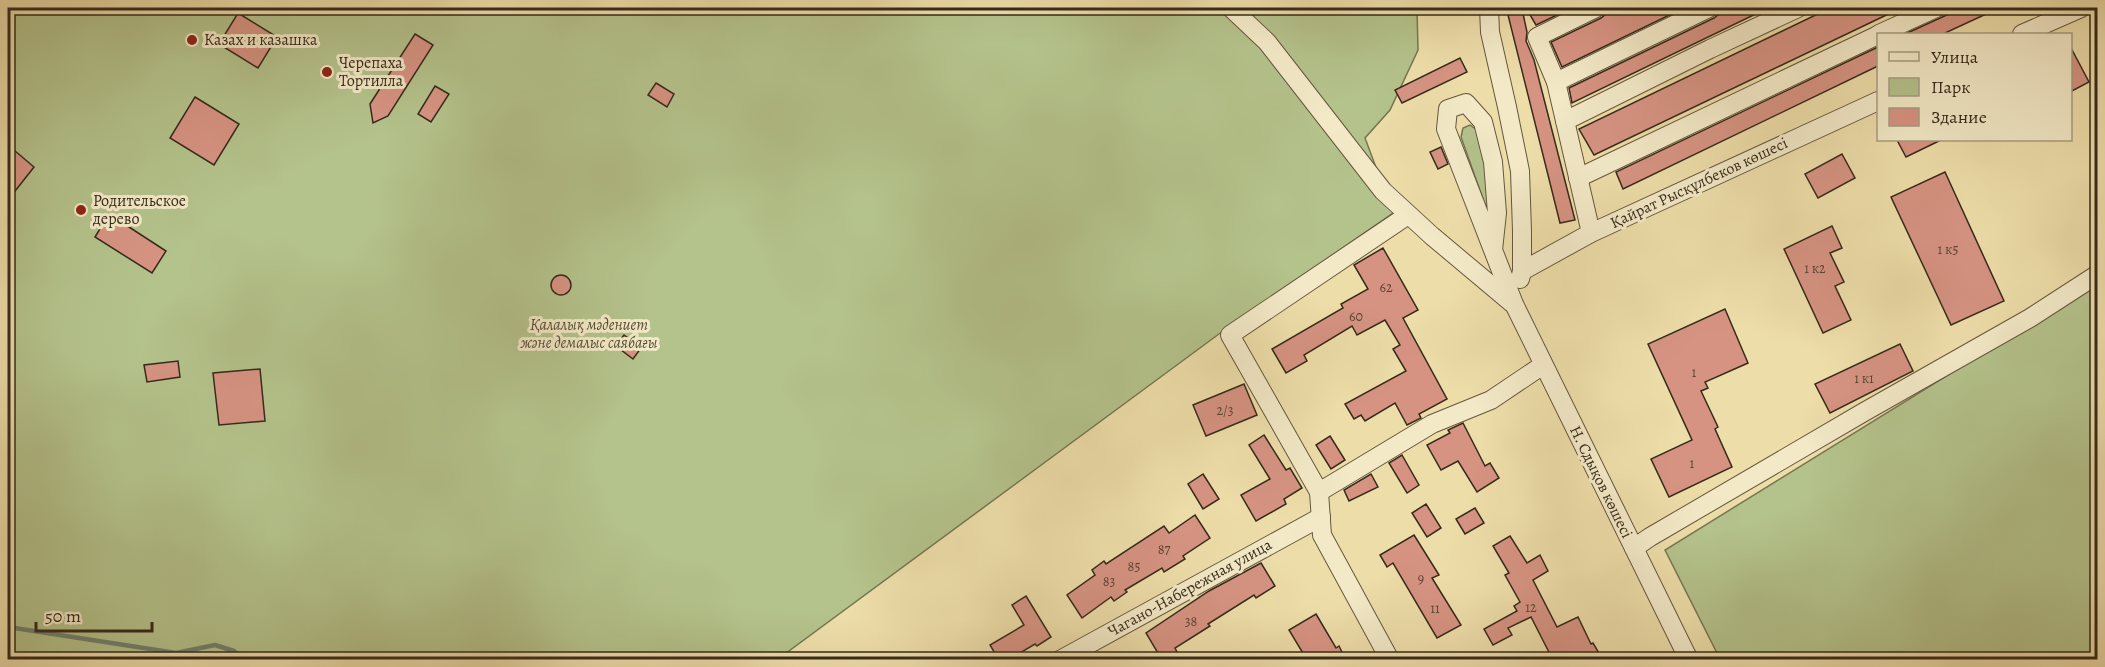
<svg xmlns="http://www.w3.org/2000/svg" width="2105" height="667" viewBox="0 0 2105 667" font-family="Alegreya,serif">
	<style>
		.green { fill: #b4c28b; stroke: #757652; stroke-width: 1.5 }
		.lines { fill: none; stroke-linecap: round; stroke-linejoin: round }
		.stream { stroke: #71826f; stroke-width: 4.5 }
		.building { fill: #d69382; stroke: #362a1a; stroke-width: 1.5 }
		.minor-casing { stroke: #64573e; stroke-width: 20 }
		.minor { stroke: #f3e9c7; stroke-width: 18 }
		.poi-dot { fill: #8f2418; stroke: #f3e9c7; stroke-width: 2 }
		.labels { text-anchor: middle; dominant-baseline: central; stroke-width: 6; stroke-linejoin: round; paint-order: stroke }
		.number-label { font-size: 14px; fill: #5e4434 }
		.poi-label { font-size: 16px; fill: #362a1a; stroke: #f3e9c7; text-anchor: start }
		.street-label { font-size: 16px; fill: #362a1a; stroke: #f3e9c7 }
		.park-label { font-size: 16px; font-style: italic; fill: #565036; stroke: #f3e9c7 }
	</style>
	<rect width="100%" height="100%" fill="#eddda9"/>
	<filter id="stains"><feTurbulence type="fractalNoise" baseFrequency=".00333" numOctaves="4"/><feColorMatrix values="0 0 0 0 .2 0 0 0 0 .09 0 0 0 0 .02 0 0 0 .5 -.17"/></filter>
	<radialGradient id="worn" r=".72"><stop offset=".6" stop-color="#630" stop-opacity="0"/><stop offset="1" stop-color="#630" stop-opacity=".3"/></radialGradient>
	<g class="green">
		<path d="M8,8H1417L1418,50L1390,110L1365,138L1393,213L1223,331L778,659L8,660Z"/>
		<path d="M1470,125L1477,130L1487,170L1488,213L1461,137L1463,128Z"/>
		<path d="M2097,283V659H1720L1665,550Z"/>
	</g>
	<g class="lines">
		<path class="stream" d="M8,627L176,653L215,645L234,651L238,654"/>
	</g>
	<g class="building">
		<path d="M1526,8H1572L1536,25Z"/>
		<path d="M1607,8H1684L1562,67L1551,42L1601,18L1606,14Z"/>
		<path d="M1720,8H1768L1572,103L1569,88L1714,18L1719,14Z"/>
		<path d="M1830,8H1901L1594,155L1579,129Z"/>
		<path d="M1962,8H1999L1943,34H1905Z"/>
		<path d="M1522,9L1527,32L1526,41L1534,60L1575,220L1560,223L1508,15Z"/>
		<path d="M238,13L277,37L258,68L219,44Z"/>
		<path d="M415,34L433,45L388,116L373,123L370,104Z"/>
		<path d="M2070,46L2089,82L2070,92Z"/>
		<path d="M1878,47V66L1623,189L1616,172Z"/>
		<path d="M1460,58L1467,72L1402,103L1395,90Z"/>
		<path d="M656,83L674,94L667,107L648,95Z"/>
		<path d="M435,86L449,94L431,122L418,114Z"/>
		<path d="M195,97L239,124L214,165L170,138Z"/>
		<path d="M1897,140H1941L1906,157Z"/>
		<path d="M8,145L34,167L8,200Z"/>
		<path d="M1441,147L1448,164L1438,169L1430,152Z"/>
		<path d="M1842,154L1855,178L1818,198L1805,174Z"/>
		<path d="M1945,172L2004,301L1951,325L1891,197Z"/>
		<path d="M109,214L166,251L152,273L95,237Z"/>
		<path d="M1832,226L1842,248L1830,253L1844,282L1835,286L1851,320L1823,333L1784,249Z"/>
		<path d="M1383,248L1418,310L1403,318L1447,399L1419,414L1421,418L1407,425L1395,403L1365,421L1361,415L1354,419L1345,404L1406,371L1393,349L1400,345L1385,320L1357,335L1352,326L1304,355L1307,361L1286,373L1272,349L1343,308L1341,304L1368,289L1354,265Z"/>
		<circle cx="561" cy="285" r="10"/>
		<path d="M1725,309L1748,363L1705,382L1708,388L1701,391L1718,427L1715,429L1732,467L1669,497L1651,459L1692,440L1648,344Z"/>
		<path d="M624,335L641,348L633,359L616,346Z"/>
		<path d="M1900,344L1913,371L1830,413L1815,384Z"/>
		<path d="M178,361L180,377L147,382L144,365Z"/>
		<path d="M260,369L265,421L219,425L213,373Z"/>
		<path d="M1244,384L1257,415L1206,436L1193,405Z"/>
		<path d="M1463,423L1485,466L1490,463L1499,478L1477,492L1458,461L1441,470L1427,445L1450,433L1448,430Z"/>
		<path d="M1264,435L1286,470L1290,468L1302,488L1284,499L1286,504L1256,521L1241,495L1270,479L1249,445Z"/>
		<path d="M1330,436L1345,460L1331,469L1316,445Z"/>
		<path d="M1402,455L1419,485L1407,493L1389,463Z"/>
		<path d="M1203,474L1219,499L1203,509L1188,484Z"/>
		<path d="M1371,474L1378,487L1349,501L1344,490Z"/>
		<path d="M1426,504L1441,528L1427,537L1412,513Z"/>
		<path d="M1475,508L1484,523L1465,534L1456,519Z"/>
		<path d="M1195,515L1210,538L1183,556L1185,559L1164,572L1162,568L1125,590L1127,592L1114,601L1111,597L1082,618L1067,595L1095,575L1092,570L1104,561L1106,564L1164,526L1169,533Z"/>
		<path d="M1414,535L1439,575L1432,578L1461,625L1437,638L1393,563L1387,567L1380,555Z"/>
		<path d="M1510,536L1527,563L1540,555L1548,571L1533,580L1557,627L1578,617L1591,644L1593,643L1603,660H1553L1531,617L1508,628L1512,635L1493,645L1484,629L1517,611L1514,606L1520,602L1505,575L1509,573L1493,546Z"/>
		<path d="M1261,563L1275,586L1256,598L1254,595L1208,624L1210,626L1175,648L1178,654L1169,660H1162L1146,633L1209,591Z"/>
		<path d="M1026,596L1051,637L1037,646L1035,644L1008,660H999L990,645L1024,625L1012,605Z"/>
		<path d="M1316,614L1336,648L1339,646L1346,660H1307L1289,630Z"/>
	</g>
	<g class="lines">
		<g class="minor-casing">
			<g id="minor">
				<path d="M1231,8L1267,42L1383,191L1432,236L1512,303"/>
				<path d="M1489,8L1490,32L1507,107L1520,171L1522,231V271L1520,279"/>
				<path d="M1596,8L1537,37L1556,82L1709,8"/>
				<path d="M1879,34L1936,8"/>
				<path d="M2022,34L2081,8"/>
				<path d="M1556,82L1591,233"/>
				<path d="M1565,121L1710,49L1798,8"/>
				<path d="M1578,178L1878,35"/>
				<path d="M1493,250L1497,213L1493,162L1483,122L1466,103L1448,109L1446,129L1514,304L1689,660"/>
				<path d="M1522,271L1591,233L1878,101"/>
				<path d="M1319,492L1432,424L1491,400L1543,365"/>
				<path d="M1634,548L1650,537L1864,412L2030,318L2098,274"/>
				<path d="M1060,660L1321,517"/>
				<path d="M1390,660L1322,535L1319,492L1230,335L1408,215"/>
			</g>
		</g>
		<use href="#minor" class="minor"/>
	</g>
	<g class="poi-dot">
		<circle cx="192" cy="40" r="6"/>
		<circle cx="327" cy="72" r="6"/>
		<circle cx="81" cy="210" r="6"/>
	</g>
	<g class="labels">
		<g class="number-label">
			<text x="1948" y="249">1 к5</text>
			<text x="1815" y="268">1 к2</text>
			<text x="1386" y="287">62</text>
			<text x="1356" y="316">60</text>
			<text x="1694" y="372">1</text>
			<text x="1864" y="378">1 к1</text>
			<text x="1225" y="410">2/3</text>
			<text x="1692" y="463">1</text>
			<text x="1164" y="549">87</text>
			<text x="1134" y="566">85</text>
			<text x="1421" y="578">9</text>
			<text x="1109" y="581">83</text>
			<text x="1531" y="607">12</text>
			<text x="1435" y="608">11</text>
			<text x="1191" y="621">38</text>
		</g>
		<g class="poi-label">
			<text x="204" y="40">Казах и казашка</text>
			<text x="339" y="63">Черепаха<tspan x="339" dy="18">Тортилла</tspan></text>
			<text x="93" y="201">Родительское<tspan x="93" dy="18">дерево</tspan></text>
		</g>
		<g class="street-label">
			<text transform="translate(1699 183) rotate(-25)">Қайрат Рысқұлбеков көшесі</text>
			<text transform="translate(1601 482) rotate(64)">Н. Сдықов көшесі</text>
			<text transform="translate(1190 588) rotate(-29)">Чагано-Набережная улица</text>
		</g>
		<g class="park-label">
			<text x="589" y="325">Қалалық мәдениет<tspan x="589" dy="18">және демалыс саябағы</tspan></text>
		</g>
	</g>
	<rect width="2105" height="667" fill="none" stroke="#eddda9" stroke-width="30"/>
	<rect x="9" y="9" width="2087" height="649" fill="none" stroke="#362a1a" stroke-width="3"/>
	<rect x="15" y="15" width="2075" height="637" fill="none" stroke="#362a1a" stroke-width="1.5"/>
	<rect x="1877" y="33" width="195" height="108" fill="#f3e9c7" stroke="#a79d82" stroke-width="1.5"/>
	<rect x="1889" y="52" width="30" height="9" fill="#f3e9c7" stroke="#a79d82" stroke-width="1.5"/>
	<text x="1931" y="63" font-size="18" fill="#362a1a">Улица</text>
	<rect x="1889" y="78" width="30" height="18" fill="#b4c28b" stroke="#a79d82" stroke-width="1.5"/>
	<text x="1931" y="93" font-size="18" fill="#362a1a">Парк</text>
	<rect x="1889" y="108" width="30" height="18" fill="#d69382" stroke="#a79d82" stroke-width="1.5"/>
	<text x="1931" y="123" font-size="18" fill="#362a1a">Здание</text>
	<path d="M36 622v9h116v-9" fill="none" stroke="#362a1a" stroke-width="3"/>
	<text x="45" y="622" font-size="18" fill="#362a1a" stroke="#f3e9c7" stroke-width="4.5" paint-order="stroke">50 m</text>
	<rect width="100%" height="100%" filter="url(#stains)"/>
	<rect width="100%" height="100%" fill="url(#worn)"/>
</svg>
